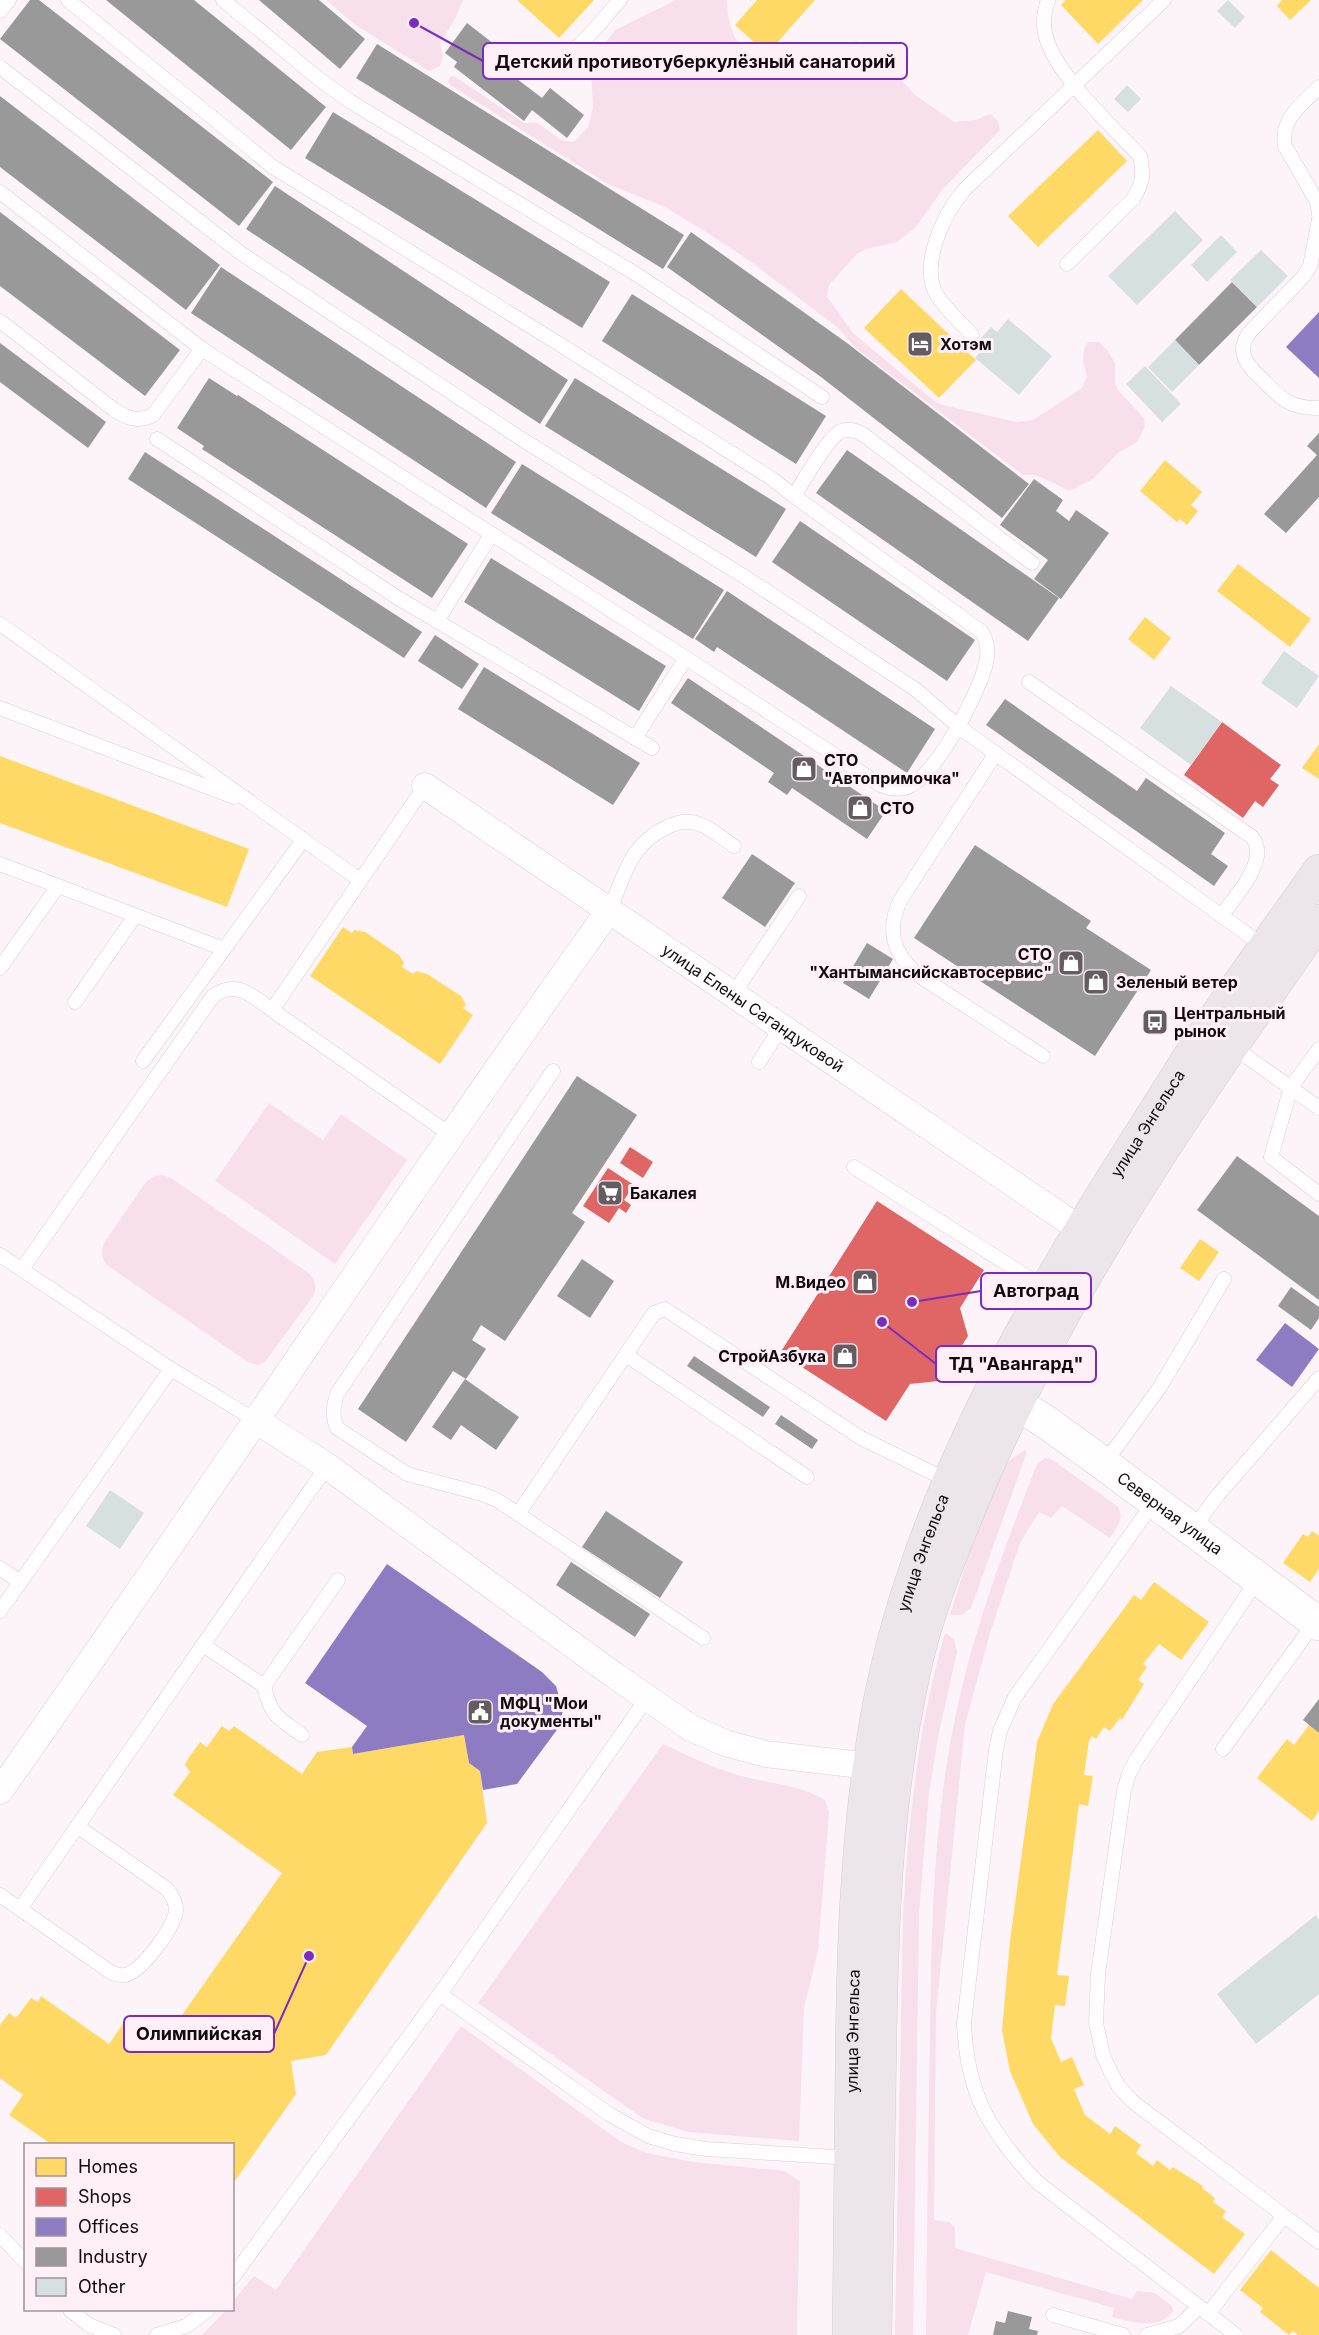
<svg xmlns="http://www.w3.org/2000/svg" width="1319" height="2335" viewBox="0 0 1319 2335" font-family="Inter,sans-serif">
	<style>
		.green { fill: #f7dfec }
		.homes { fill: #ffd966 }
		.shops { fill: #e06666 }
		.offices { fill: #8e7cc3 }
		.industry { fill: #999 }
		.building { fill: #d7e0e0 }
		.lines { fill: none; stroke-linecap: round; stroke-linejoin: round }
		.service-casing { stroke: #d8cfd4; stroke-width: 15 }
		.minor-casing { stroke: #d8cfd4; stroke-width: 27 }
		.tertiary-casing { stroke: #d8cfd4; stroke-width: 34 }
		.primary-casing { stroke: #d4cfd1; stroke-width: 34 }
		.service { stroke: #fffdfe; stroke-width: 14 }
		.minor { stroke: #fffdfe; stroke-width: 26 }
		.tertiary { stroke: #fffdfe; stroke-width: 33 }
		.primary { stroke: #ece6ea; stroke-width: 33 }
		.labels { text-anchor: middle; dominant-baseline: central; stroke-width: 6; stroke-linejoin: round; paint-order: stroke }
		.poi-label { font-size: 16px; font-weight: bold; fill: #120a0e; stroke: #fff0f8; text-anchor: start }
		.street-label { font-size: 16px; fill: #120a0e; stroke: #fff0f8 }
		.leader { fill: none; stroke: #7b2cbf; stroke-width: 2 }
		.callout-dot { fill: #7b2cbf; stroke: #fff0f8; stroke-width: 2 }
		.callout { fill: #fff0f8; stroke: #7b2cbf; stroke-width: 2 }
		.callout-label { font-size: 18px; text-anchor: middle; font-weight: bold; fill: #120a0e }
	</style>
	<rect width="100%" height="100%" fill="#fcf4f8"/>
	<g class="green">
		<path d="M326,0H463L456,17L440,43L443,56L440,66L429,71L356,25Z"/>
		<path d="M676,0H727C728,36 741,50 765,75L791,77L830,48L857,41L879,55L915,95L954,122L975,120L990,114L998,121L1000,130L943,189L915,228L897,242L866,249L857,254L829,285L827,297L853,333L934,401L943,405L1016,422L1033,420L1082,388L1087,376C1083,363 1080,355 1088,342H1099L1107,350L1115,363V383L1118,390L1144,418L1145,427L1137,442L1118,453L1094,478L1070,491C1054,485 1041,473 1023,475L857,349L837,327L747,259L709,234L665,207L608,184L450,85L448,81L450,77L454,76L524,123H538L561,140L574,142L588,127L593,108L591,72L601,49L615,30Z"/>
		<path d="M269,1103L323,1140L341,1114L407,1160L335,1264L215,1181Z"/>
		<path d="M163,1175L171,1178L307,1272C315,1278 317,1285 314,1295L265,1362L258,1365L248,1362L111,1268C101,1261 100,1252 105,1241L146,1182L154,1176Z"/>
		<path d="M1025,1450L1027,1452L971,1608L962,1615H950L973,1541L1004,1469L1010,1460Z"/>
		<path d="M1045,1458L1051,1459L1117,1506C1126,1518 1116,1528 1110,1538L1062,1506L1051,1518L1039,1512L1020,1543L990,1633L965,1725L936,2013L934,2220L950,2222L955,2228V2248L1132,2299L1137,2291L1155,2293L1172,2306L1173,2311C1160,2331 1130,2322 1112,2317L1114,2308L986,2272L968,2335H926C927,2237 928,2138 930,2040C931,1933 933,1828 954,1723C972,1633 1004,1549 1037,1464Z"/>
		<path d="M945,1633L954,1639L957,1652L939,1732L929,1792L919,1914L913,2335H895L903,1915C909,1819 918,1726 945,1633Z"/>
		<path d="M663,1744C690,1757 716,1769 745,1777C772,1784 801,1785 825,1800L829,1813L818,1951L804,2008L799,2141L689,2132L644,2119L478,2003Z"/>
		<path d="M461,2026L621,2142L647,2153L693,2162L784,2171L800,2181L797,2335H202L226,2310H232L233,2301L254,2276L276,2290Z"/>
	</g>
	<g class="homes">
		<path d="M517,0H594L559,38Z"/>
		<path d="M757,0H815L767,54L735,25Z"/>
		<path d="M1066,0H1143L1098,44L1061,5Z"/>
		<path d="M1282,0H1311L1290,20L1277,6Z"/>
		<path d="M1098,130L1127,161L1038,247L1008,216Z"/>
		<path d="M901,289L976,360L939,398L864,328Z"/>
		<path d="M1165,460L1202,492L1191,505L1198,511L1187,525L1180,519L1177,522L1140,491Z"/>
		<path d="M1238,564L1311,619L1290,647L1217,591Z"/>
		<path d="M1145,617L1171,638L1154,660L1128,639Z"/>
		<path d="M1319,744V779L1302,768Z"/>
		<path d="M0,756L249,849L227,907L0,823Z"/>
		<path d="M343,927L352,933L354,930L365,932L399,955L404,963L402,967L413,974L416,971L427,974L461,996L466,1005L463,1008L473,1015L440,1064L310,976Z"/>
		<path d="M1200,1239L1219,1252L1199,1281L1180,1268Z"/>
		<path d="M1312,1531L1319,1536V1569L1310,1582L1283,1563L1303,1534L1308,1537Z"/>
		<path d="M1154,1582L1209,1622L1181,1660L1159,1644L1143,1664L1147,1667L1138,1680L1144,1684L1122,1720L1120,1718L1110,1731L1104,1727L1096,1739L1092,1736L1089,1741L1084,1775L1093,1776L1088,1806L1079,1804L1057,1975L1069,1976L1065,2006L1055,2005L1051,2038L1061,2062L1072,2057L1084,2085L1074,2089L1085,2115L1110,2134L1115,2126L1141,2145L1136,2153L1153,2166L1157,2160L1170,2170L1173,2167L1203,2186L1202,2188L1215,2198L1213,2202L1226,2211L1222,2217L1245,2234L1214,2274L1060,2157L1033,2124L1010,2071L1002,2030L1010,1941L1037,1742L1053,1704L1134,1595L1141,1600Z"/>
		<path d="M1309,1725L1319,1733V1811L1312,1821L1257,1778L1287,1739L1294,1745Z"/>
		<path d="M222,1726L229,1731L234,1726L302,1774L317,1752L352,1747L353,1754L464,1735L469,1763L480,1771L487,1823L326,2055L291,2061L296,2094L232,2185V2144H51L9,2115L23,2095L0,2078V2025L9,2013L16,2018L31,1998L38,2002L41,1996L109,2044L124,2022L161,2016L162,2024L177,2022L282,1873L173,1795L190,1772L185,1765L188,1759L200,1742L207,1747Z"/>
		<path d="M1271,2250L1319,2288V2335H1298L1293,2331L1289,2335L1260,2312L1263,2308L1240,2290Z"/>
	</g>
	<g class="shops">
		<path d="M1222,722L1281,765L1270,779L1279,785L1263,807L1255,801L1243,818L1184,775Z"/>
		<path d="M630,1147L653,1162L643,1178L620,1163Z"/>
		<path d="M608,1168L634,1185L624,1200L631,1205L626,1213L619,1208L609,1223L583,1206Z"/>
		<path d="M877,1201L984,1270L960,1308L968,1336L939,1381L910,1384L886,1421L780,1353Z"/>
	</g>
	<g class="offices">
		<path d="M1319,312V378L1286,347Z"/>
		<path d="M1285,1323L1319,1349L1292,1387L1256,1360Z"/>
		<path d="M387,1564L542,1672L556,1686L563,1710L559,1727L517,1784L483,1790L480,1771L469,1763L464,1735L353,1754L352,1747L367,1726L305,1683Z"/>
	</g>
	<g class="industry">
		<path d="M30,0H39L273,182L239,226L0,39Z"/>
		<path d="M106,0H194L326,107L291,150Z"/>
		<path d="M259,0H319L365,39L340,69Z"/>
		<path d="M467,23L494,44L486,55L542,98L550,88L584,115L567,138L532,110L524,121L454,67L457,62L445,53Z"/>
		<path d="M377,44L684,235L663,269L356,78Z"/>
		<path d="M0,96L220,265L186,310L0,167Z"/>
		<path d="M333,112L610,282L582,328L305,158Z"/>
		<path d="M275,186L568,380L540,424L246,229Z"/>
		<path d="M0,212L180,350L145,396L0,286Z"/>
		<path d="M691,232L847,343L1029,484L1002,518L821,377L667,267Z"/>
		<path d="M221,267L516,462L486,508L191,313Z"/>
		<path d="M1232,282L1257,307L1199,365L1175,340Z"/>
		<path d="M632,294L826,416L796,464L602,341Z"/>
		<path d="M0,343L106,422L88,448L0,382Z"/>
		<path d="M209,378L237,396L238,395L468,544L432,598L202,449L204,446L177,428Z"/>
		<path d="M575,378L786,509L756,557L545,426Z"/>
		<path d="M1319,433V497L1286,533L1264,514L1317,455L1307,446Z"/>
		<path d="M847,450L1059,598L1028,641L816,493Z"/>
		<path d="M145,452L422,632L404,658L128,479Z"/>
		<path d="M522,464L724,590L693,639L491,513Z"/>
		<path d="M1034,479L1063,500L1056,511L1069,521L1076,510L1109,533L1061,599L1034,579L1048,560L1000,525Z"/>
		<path d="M800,521L975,640L947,681L772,562Z"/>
		<path d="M491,558L666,666L639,711L464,602Z"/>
		<path d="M727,591L935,729L907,773L717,647L714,652L695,639Z"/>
		<path d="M435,635L479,664L462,689L418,661Z"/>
		<path d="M484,667L640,763L613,805L458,709Z"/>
		<path d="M688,678L886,811L867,839L792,788L787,795L768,782L774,773L671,703Z"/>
		<path d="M1005,699L1137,791L1146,778L1225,833L1211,854L1228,866L1214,886L986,725Z"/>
		<path d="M975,845L1091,921L1086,928L1151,970L1095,1056L914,938Z"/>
		<path d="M752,854L795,883L765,927L722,898Z"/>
		<path d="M867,943L893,959L869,999L843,983Z"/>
		<path d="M577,1076L637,1115L572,1213L585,1222L505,1341L481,1325L472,1340L486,1349L466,1379L453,1371L406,1442L358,1409Z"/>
		<path d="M1237,1156L1319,1216V1300L1197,1210Z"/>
		<path d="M582,1259L614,1281L590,1318L557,1296Z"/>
		<path d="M1291,1287L1319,1307V1318L1311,1330L1278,1306Z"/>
		<path d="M694,1356L770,1407L763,1417L687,1366Z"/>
		<path d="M465,1379L519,1417L496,1450L461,1425L451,1440L432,1427Z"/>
		<path d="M781,1415L818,1440L812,1449L775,1424Z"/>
		<path d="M606,1511L683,1562L660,1598L582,1547Z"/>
		<path d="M571,1562L650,1614L635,1637L556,1585Z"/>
		<path d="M1319,1699V1733L1303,1720Z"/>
		<path d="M1008,2311L1032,2317L1029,2329L1038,2331L1037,2335H993L996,2321L1005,2323Z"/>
	</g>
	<g class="building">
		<path d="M1228,0L1245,17L1235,28L1217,11Z"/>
		<path d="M1127,85L1141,99L1128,112L1114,99Z"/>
		<path d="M1175,211L1203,240L1137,305L1108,276Z"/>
		<path d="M1221,235L1237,252L1207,282L1191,265Z"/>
		<path d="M1261,250L1288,276L1257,307L1230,280Z"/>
		<path d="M1008,319L1052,356L1019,395L975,358L986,344L980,339L991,327L997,332Z"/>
		<path d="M1175,340L1199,365L1172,392L1148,367Z"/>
		<path d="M1145,366L1181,404L1162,422L1126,384Z"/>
		<path d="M1284,651L1319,676L1297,708L1261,683Z"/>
		<path d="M1171,686L1222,722L1191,765L1140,728Z"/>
		<path d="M110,1490L144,1513L120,1549L86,1526Z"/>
		<path d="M1316,1915L1319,1920V1994L1256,2044L1217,1994Z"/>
	</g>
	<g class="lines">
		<g class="service-casing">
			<g id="service">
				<path d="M68,0L273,167L564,347L771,478L794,496"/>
				<path d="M223,0L319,79L351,102L639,276L822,397"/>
				<path d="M1048,0C1044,12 1042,24 1046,37C1056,75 1112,126 1140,156C1144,175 1143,183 1133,199L1067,264"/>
				<path d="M0,11L9,0"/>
				<path d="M506,51C519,55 533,62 547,61C574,61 602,19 620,0"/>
				<path d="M0,67L242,254L523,440L745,577L915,689L959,727L1265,947"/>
				<path d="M1319,87C1302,104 1280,119 1285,146L1317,202L1319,214"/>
				<path d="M0,192L202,349L686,658L879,784C888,789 895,790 905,788C934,780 977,696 985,667C989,655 988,643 982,632L794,496C803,482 828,437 841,431C850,428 856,431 864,435L1032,563"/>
				<path d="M1319,219L1310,266L1304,276L1249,333C1245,340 1241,347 1244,355C1246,364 1253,371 1260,377C1279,397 1289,409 1319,408"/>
				<path d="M0,321L113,409C127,418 137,423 153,415L202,349"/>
				<path d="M972,335C961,323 947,310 938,297C918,266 944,214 964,190L1164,0"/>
				<path d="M157,439L398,598L652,748"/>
				<path d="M437,621L491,535"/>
				<path d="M0,624L360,880"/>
				<path d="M1029,682L1252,837C1270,860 1236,895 1222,915"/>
				<path d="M0,708L234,797"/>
				<path d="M635,738L686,658"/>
				<path d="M996,753L901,899C886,929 892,953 918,975L1043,1056"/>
				<path d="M425,786L272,1010L451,1135"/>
				<path d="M0,864L224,949"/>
				<path d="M610,909C625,875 629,845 667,827C674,824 681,821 690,822C706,823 721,838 734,846"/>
				<path d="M0,968L58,886"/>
				<path d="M734,993L799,896"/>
				<path d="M75,1002L135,916"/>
				<path d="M1232,1046L1319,1108"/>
				<path d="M1319,1049L1291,1087L1271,1157L1319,1194"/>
				<path d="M143,1061L303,840"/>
				<path d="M759,1062L782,1026"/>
				<path d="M553,1071L337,1394C333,1408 332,1415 337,1428L407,1474L482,1494L497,1500L703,1638"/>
				<path d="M854,1167L1045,1288"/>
				<path d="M0,1255L171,1369L257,1421"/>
				<path d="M22,1269L213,996C237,979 252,996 272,1010"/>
				<path d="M626,1355L807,1477"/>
				<path d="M1104,1464L1160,1387L1224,1279"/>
				<path d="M1154,1502L1015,1697L1000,1731L996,1750L964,2023C967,2094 989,2131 1037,2182L1236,2335"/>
				<path d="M518,1514L654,1313L665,1309L861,1438L949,1481"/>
				<path d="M1192,1530L1218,1495L1319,1378"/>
				<path d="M0,1568L20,1582"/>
				<path d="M1258,1579L1136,1760L1129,1774L1124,1790L1098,1974L1096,2023L1103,2055L1111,2073L1119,2087L1133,2102L1319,2242"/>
				<path d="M0,1611L171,1369"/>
				<path d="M203,1645L264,1686L338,1580"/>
				<path d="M264,1686C271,1717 278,1717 302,1735"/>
				<path d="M1223,1749L1315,1622"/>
				<path d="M0,1895L20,1909L327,1466"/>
				<path d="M20,1909L112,1973C116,1974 121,1976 125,1975C141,1973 176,1925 176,1910C176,1901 172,1895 167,1889L77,1826"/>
				<path d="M440,1994L609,2114L648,2136L675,2144L706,2149L851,2158"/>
				<path d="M0,2235L26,2263"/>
				<path d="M232,2278L440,1994L647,1698"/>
				<path d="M70,2310L89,2325L114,2335"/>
				<path d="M1208,2314L1284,2216"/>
				<path d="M1053,2315L1123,2335"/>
				<path d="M157,2335L186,2326L208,2310"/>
				<path d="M1147,2335L1179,2326L1199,2307"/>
			</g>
		</g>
		<g class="minor-casing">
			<g id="minor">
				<path id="s1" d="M425,786L1080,1229"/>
				<path d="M257,1421L327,1466L614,1675L691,1728L725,1743L766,1754L869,1766"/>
				<path d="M0,1791C206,1499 402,1200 610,909"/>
			</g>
		</g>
		<g class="tertiary-casing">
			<g id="tertiary">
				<path id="s2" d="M1017,1404L1046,1422L1104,1464L1319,1624"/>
			</g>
		</g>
		<g class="primary-casing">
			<g id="primary">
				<path id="s3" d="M849,2335C850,2245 851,2155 852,2065C853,1948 857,1832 877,1717C914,1513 1018,1327 1128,1154C1155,1112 1181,1069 1209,1027C1245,975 1282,923 1319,871"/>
				<path d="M875,2335C876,2235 878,2136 880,2037C882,1914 887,1791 914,1671C925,1619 945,1568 965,1519C1051,1304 1186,1110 1319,921"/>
			</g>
		</g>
		<use href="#service" class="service"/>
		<use href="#minor" class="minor"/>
		<use href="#tertiary" class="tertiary"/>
		<use href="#primary" class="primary"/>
	</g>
	<defs>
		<g id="hotel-square" transform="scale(1.35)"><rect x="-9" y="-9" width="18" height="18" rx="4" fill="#645c60" stroke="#fff0f8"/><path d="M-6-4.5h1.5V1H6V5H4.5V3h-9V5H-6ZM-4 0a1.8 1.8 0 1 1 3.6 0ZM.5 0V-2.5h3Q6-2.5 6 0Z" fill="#fff"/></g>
		<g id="shop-square" transform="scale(1.35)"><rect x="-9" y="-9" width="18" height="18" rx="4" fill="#645c60" stroke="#fff0f8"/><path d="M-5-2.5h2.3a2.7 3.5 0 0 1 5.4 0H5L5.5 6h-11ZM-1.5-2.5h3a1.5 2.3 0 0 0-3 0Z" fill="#fff"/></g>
		<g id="bus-square" transform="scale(1.35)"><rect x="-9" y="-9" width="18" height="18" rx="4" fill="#645c60" stroke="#fff0f8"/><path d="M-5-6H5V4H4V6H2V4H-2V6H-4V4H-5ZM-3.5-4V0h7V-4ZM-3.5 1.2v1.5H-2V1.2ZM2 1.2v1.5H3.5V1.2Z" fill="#fff"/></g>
		<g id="supermarket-square" transform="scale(1.35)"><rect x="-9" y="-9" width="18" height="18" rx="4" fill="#645c60" stroke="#fff0f8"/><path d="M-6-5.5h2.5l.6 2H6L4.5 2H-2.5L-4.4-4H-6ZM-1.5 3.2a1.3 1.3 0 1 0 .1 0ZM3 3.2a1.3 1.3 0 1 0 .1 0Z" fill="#fff"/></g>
		<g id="civic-square" transform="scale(1.35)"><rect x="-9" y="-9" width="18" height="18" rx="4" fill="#645c60" stroke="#fff0f8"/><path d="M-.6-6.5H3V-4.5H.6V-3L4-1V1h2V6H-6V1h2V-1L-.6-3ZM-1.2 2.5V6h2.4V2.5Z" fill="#fff"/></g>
	</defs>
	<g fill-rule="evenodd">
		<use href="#hotel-square" x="920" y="344"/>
		<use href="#shop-square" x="804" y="769"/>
		<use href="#shop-square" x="860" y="808"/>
		<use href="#shop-square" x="1071" y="963"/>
		<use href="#shop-square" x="1096" y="982"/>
		<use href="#bus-square" x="1155" y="1022"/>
		<use href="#supermarket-square" x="610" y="1193"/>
		<use href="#shop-square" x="865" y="1282"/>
		<use href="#shop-square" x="845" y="1356"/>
		<use href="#civic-square" x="480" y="1712"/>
	</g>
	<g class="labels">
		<g class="poi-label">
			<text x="940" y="344">Хотэм</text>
			<text x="824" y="760">СТО<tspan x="824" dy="18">"Автопримочка"</tspan></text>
			<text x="880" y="808">СТО</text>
			<text x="1052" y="954" text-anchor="end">СТО<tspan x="1052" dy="18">"Хантымансийскавтосервис"</tspan></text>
			<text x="1116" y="982">Зеленый ветер</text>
			<text x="1174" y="1013">Центральный<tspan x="1174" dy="18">рынок</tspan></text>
			<text x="630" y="1193">Бакалея</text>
			<text x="846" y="1282" text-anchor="end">М.Видео</text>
			<text x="826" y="1356" text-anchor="end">СтройАзбука</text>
			<text x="500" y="1703">МФЦ "Мои<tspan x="500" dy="18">документы"</tspan></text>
		</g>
		<g class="street-label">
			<text stroke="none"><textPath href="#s1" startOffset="396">улица Елены Сагандуковой</textPath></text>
			<text stroke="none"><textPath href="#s3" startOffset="1276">улица Энгельса</textPath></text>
			<text stroke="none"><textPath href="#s2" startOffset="188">Северная улица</textPath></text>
			<text stroke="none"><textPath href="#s3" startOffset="790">улица Энгельса</textPath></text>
			<text stroke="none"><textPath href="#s3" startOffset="304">улица Энгельса</textPath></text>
		</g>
	</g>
	<path class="leader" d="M414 23L483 61M912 1302L981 1291M882 1322L936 1364M309 1956L274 2034"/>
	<g class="callout-dot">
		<circle cx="414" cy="23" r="6"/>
		<circle cx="912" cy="1302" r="6"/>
		<circle cx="882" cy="1322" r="6"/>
		<circle cx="309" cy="1956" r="6"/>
	</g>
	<g class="callout">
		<rect x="483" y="43" width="424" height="36" rx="6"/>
		<rect x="981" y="1273" width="110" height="36" rx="6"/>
		<rect x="936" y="1346" width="160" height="36" rx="6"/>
		<rect x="124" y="2016" width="150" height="36" rx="6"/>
	</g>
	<g class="callout-label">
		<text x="695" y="68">Детский противотуберкулёзный санаторий</text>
		<text x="1036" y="1297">Автоград</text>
		<text x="1016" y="1370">ТД "Авангард"</text>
		<text x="199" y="2040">Олимпийская</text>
	</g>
	<rect x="24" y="2143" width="210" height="168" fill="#fff0f8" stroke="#a0949a" stroke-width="1.5"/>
	<rect x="36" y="2158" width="30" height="18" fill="#ffd966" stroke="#a0949a" stroke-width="1.5"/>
	<text x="78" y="2173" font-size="18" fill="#120a0e">Homes</text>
	<rect x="36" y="2188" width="30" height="18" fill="#e06666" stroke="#a0949a" stroke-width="1.5"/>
	<text x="78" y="2203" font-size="18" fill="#120a0e">Shops</text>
	<rect x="36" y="2218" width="30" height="18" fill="#8e7cc3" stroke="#a0949a" stroke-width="1.5"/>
	<text x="78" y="2233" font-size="18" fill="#120a0e">Offices</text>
	<rect x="36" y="2248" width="30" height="18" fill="#999999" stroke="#a0949a" stroke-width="1.5"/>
	<text x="78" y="2263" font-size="18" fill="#120a0e">Industry</text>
	<rect x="36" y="2278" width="30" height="18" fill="#d7e0e0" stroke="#a0949a" stroke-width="1.5"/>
	<text x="78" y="2293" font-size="18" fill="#120a0e">Other</text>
</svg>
